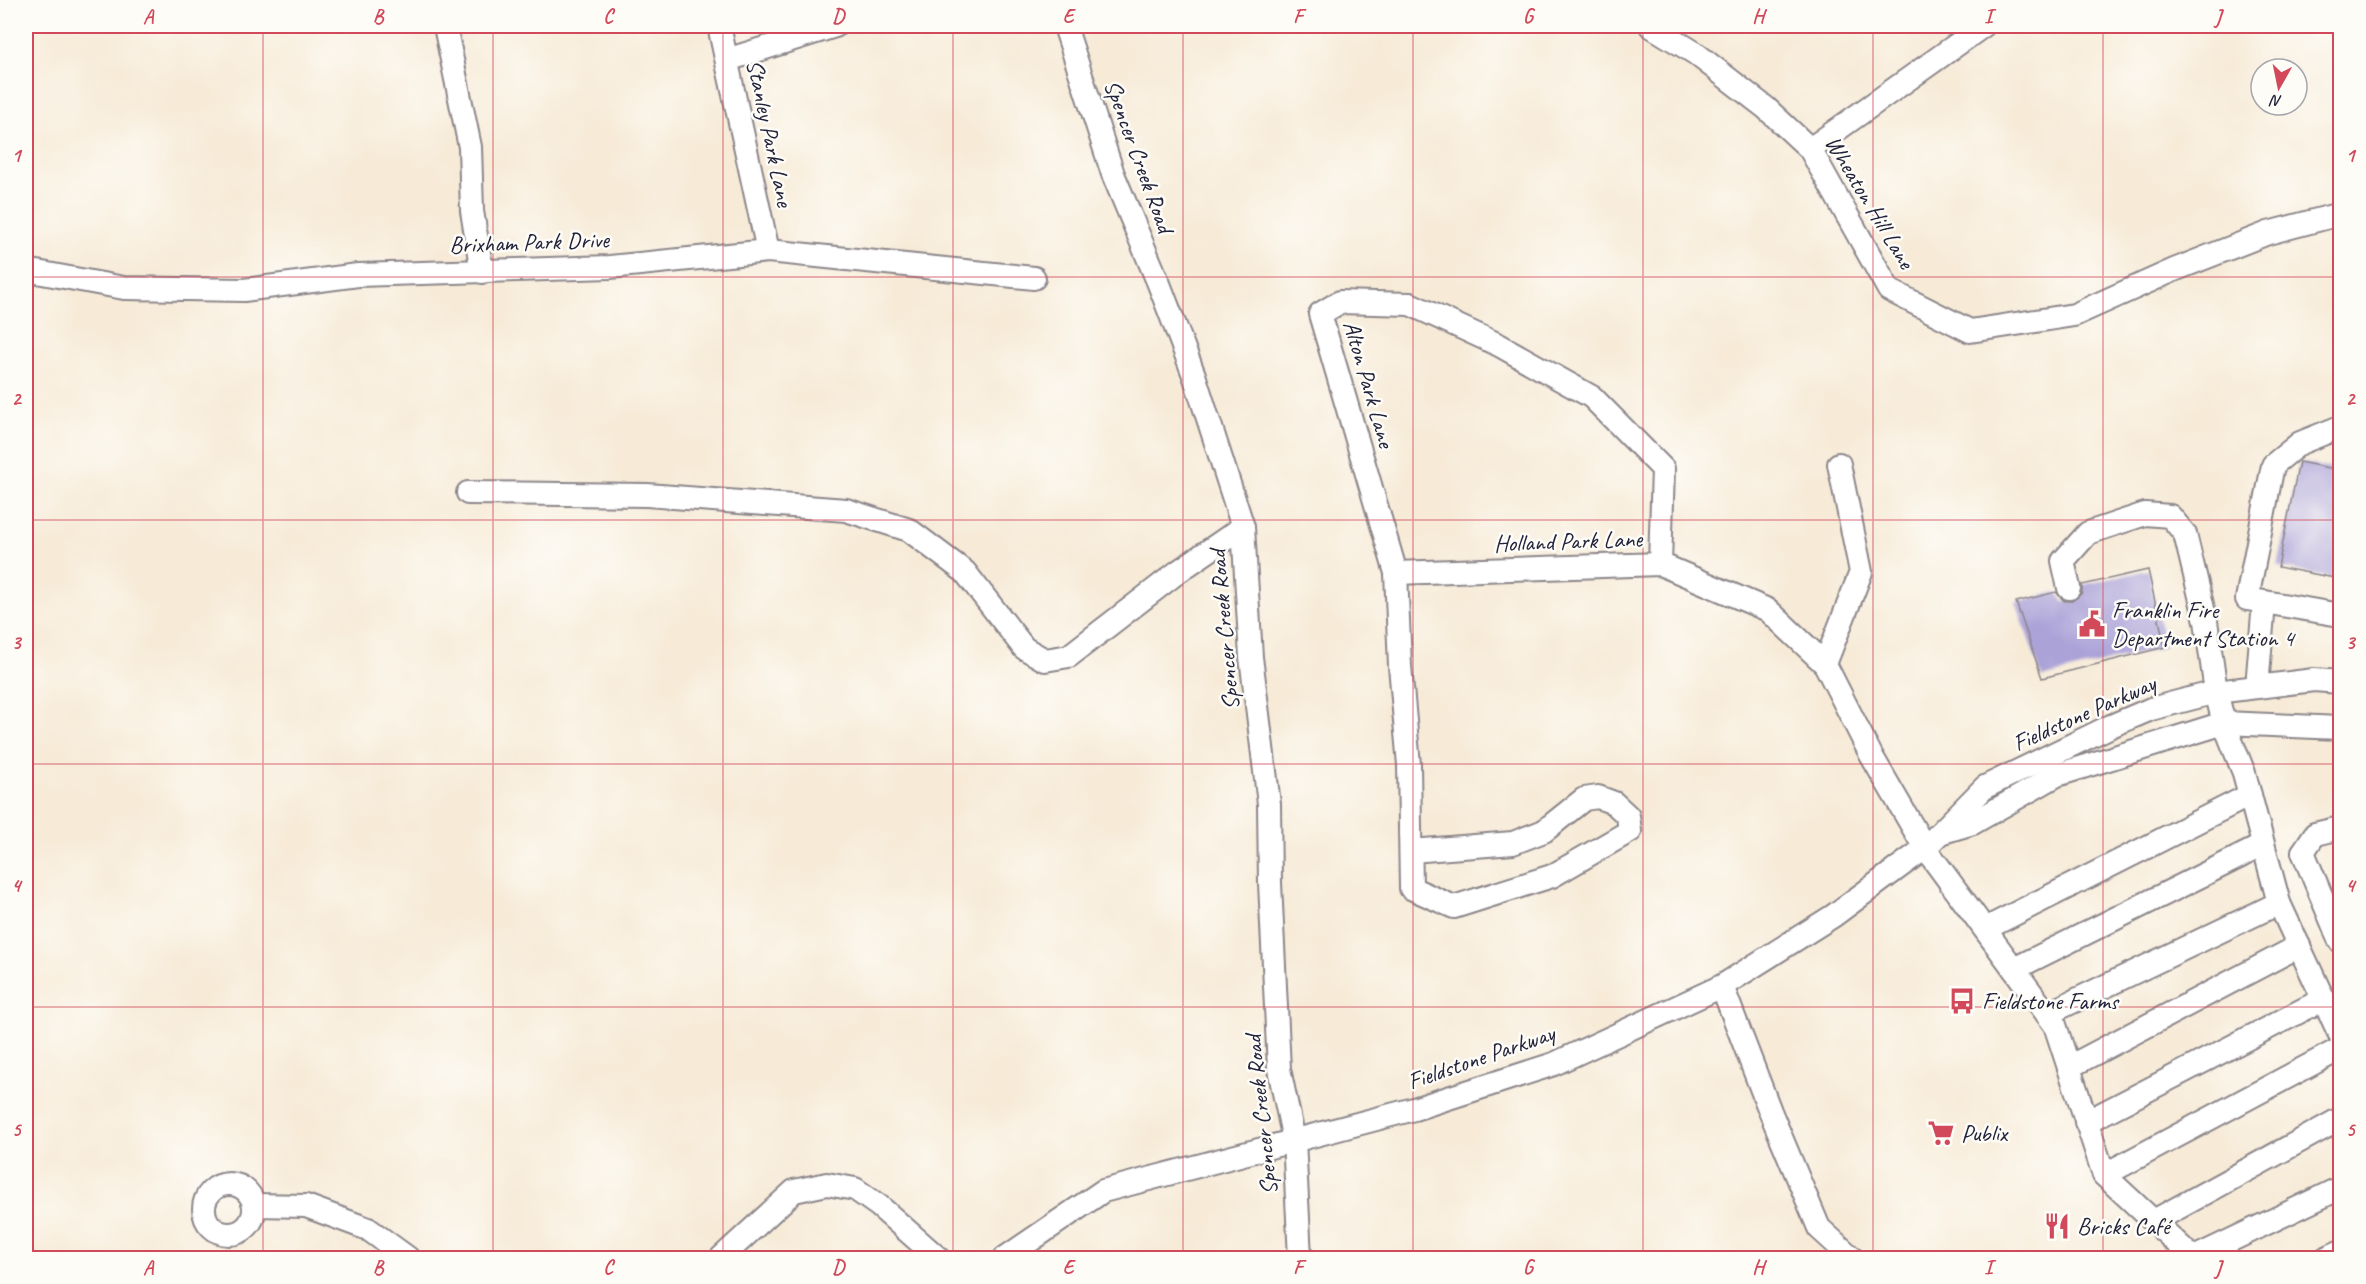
<svg xmlns="http://www.w3.org/2000/svg" width="2366" height="1284" viewBox="0 0 2366 1284" font-family="Caveat,sans-serif">
	<style>
		.building { fill: #aba2d8 }
		.lines { fill: none; stroke-linecap: round; stroke-linejoin: round }
		.minor-casing { stroke: #8c868a; stroke-width: 26 }
		.minor { stroke: #fff; stroke-width: 22 }
		.grid { fill: none; stroke: #d1495b; stroke-width: 1.5; stroke-opacity: 0.55 }
		.labels { text-anchor: middle; dominant-baseline: central; stroke-width: 5; stroke-linejoin: round; paint-order: stroke }
		.street-label { font-size: 24px; fill: #22223b; stroke: #fdfcf7 }
		.poi-label { font-size: 24px; fill: #22223b; stroke: #fdfcf7; text-anchor: start }
		.neatline { fill: none; stroke: #d1495b; stroke-width: 2 }
		.grid-label { font-size: 20px; text-anchor: middle; font-weight: bold; fill: #d1495b }
	</style>
	<rect width="100%" height="100%" fill="#fdfcf7"/>
	<filter id="ink" filterUnits="userSpaceOnUse"><feTurbulence type="fractalNoise" baseFrequency=".0167" numOctaves="2"/><feDisplacementMap in="SourceGraphic" scale="12" xChannelSelector="R" yChannelSelector="G"/><feConvolveMatrix kernelMatrix="1 2 1 2 8 2 1 2 1" color-interpolation-filters="sRGB"/></filter>
	<filter id="wash" filterUnits="userSpaceOnUse"><feTurbulence type="fractalNoise" baseFrequency=".008" numOctaves="4" result="noise"/><feDisplacementMap in="SourceGraphic" scale="24" xChannelSelector="R" yChannelSelector="G"/><feGaussianBlur stdDeviation="1.35" result="paint"/><feColorMatrix in="noise" values="0 0 0 0 0 0 0 0 0 0 0 0 0 0 0 0 0 1.4 0 .05"/><feComposite in="paint" operator="in"/></filter>
	<g filter="url(#wash)">
		<rect width="100%" height="100%" fill="#f7ebd8"/>
		<g id="blocks">
			<g class="building">
				<path d="M2299,462L2340,470V579L2278,567Z"/>
				<path d="M2148,570L2165,647L2042,678L2016,602L2056,592L2064,601H2072L2082,593V585Z"/>
			</g>
		</g>
	</g>
	<g filter="url(#ink)">
		<use href="#blocks" fill-opacity="0" stroke="#8c868a" stroke-width="1.5"/>
		<g class="lines">
			<g class="minor-casing">
				<g id="minor">
					<path d="M445,26L470,147L472,211L482,272"/>
					<path d="M719,26L768,251"/>
					<path d="M1065,26L1113,174L1159,284L1194,375L1243,527L1251,657L1269,804L1270,883L1279,1069L1294,1140L1300,1258"/>
					<path d="M1651,26L1695,53L1766,108L1810,149L1889,290L1970,331L2074,315L2174,270L2268,233L2340,214"/>
					<path d="M727,60L835,26"/>
					<path d="M1810,149L1983,26"/>
					<path d="M26,270L124,288L244,290L358,275L610,267L768,251L1034,278"/>
					<path d="M2340,427L2300,443L2273,465L2247,599L2340,615"/>
					<path d="M468,493L647,495L846,510L909,530L965,572L1024,648L1045,660L1069,656L1179,571L1243,527"/>
					<path d="M1396,573L1660,564L1768,610L1825,664L1871,755L1925,848L2055,1025L2104,1175L2193,1258"/>
					<path d="M2069,588L2063,561L2088,533L2145,514L2170,516L2185,534L2206,621L2216,692L2224,723L2244,773L2279,903L2340,1035"/>
					<path d="M1825,664L1861,572L1839,464"/>
					<path d="M2257,687L2264,602"/>
					<path d="M1943,832L1973,823L2057,775L2224,723L2340,728"/>
					<path d="M1411,851L1513,843L1544,831L1584,799L1598,797L1614,803L1628,816L1630,831L1552,876L1454,907L1411,888L1409,765L1400,666L1396,573L1320,314L1340,302L1410,304L1499,345L1592,397L1663,469L1660,564"/>
					<path d="M2303,852L2340,941"/>
					<path d="M2303,852L2315,834L2340,828"/>
					<path d="M1985,929L2250,795"/>
					<path d="M2014,969L2263,845"/>
					<path d="M1722,986L1770,1111L1819,1228L1852,1258"/>
					<path d="M2047,1014L2279,903"/>
					<path d="M2069,1067L2299,946"/>
					<path d="M2086,1122L2324,999"/>
					<path d="M2104,1175L2340,1049"/>
					<circle cx="229" cy="1209" r="25"/>
					<path d="M255,1205L306,1206L368,1229L408,1258"/>
					<path d="M2154,1221L2340,1119"/>
					<path d="M721,1258L794,1191L827,1184L855,1189L879,1206L938,1258"/>
					<path d="M1005,1258L1103,1191L1414,1109L1554,1064L1722,986L1833,916L1925,848L1985,787L2111,726L2151,709L2216,692L2314,680L2340,682"/>
					<path d="M2194,1258L2340,1188"/>
					<path d="M2326,1258L2339,1252"/>
				</g>
			</g>
			<use href="#minor" class="minor"/>
		</g>
	</g>
	<path class="grid" d="M263,26V1258M493,26V1258M723,26V1258M953,26V1258M1183,26V1258M1413,26V1258M1643,26V1258M1873,26V1258M2103,26V1258M26,277H2340M26,520H2340M26,764H2340M26,1007H2340"/>
	<defs>
		<g id="civic-bare" transform="scale(2.07)"><path d="M-.6-6.5H3V-4.5H.6V-3L4-1V1h2V6H-6V1h2V-1L-.6-3ZM-1.2 2.5V6h2.4V2.5Z" fill="#d1495b" stroke="#fdfcf7" stroke-width="2.5" paint-order="stroke"/></g>
		<g id="bus-bare" transform="scale(2.07)"><path d="M-5-6H5V4H4V6H2V4H-2V6H-4V4H-5ZM-3.5-4V0h7V-4ZM-3.5 1.2v1.5H-2V1.2ZM2 1.2v1.5H3.5V1.2Z" fill="#d1495b" stroke="#fdfcf7" stroke-width="2.5" paint-order="stroke"/></g>
		<g id="supermarket-bare" transform="scale(2.07)"><path d="M-6-5.5h2.5l.6 2H6L4.5 2H-2.5L-4.4-4H-6ZM-1.5 3.2a1.3 1.3 0 1 0 .1 0ZM3 3.2a1.3 1.3 0 1 0 .1 0Z" fill="#d1495b" stroke="#fdfcf7" stroke-width="2.5" paint-order="stroke"/></g>
		<g id="restaurant-bare" transform="scale(2.07)"><path d="M-5-6h1v4h1v-4h1v4h1v-4h1v5L-1.5 .5V6h-2V.5L-5-1ZM5-6V6H3V1.5H1.5Q1.5-4 5-6Z" fill="#d1495b" stroke="#fdfcf7" stroke-width="2.5" paint-order="stroke"/></g>
	</defs>
	<g fill-rule="evenodd">
		<use href="#civic-bare" x="2092" y="624"/>
		<use href="#bus-bare" x="1962" y="1001"/>
		<use href="#supermarket-bare" x="1941" y="1133"/>
		<use href="#restaurant-bare" x="2057" y="1226"/>
	</g>
	<g class="labels">
		<g class="street-label">
			<text transform="translate(770 133) rotate(78)">Stanley Park Lane</text>
			<text transform="translate(1139 156) rotate(70)">Spencer Creek Road</text>
			<text transform="translate(1870 202) rotate(59)">Wheaton Hill Lane</text>
			<text transform="translate(529 242) rotate(-2)">Brixham Park Drive</text>
			<text transform="translate(1369 384) rotate(74)">Alton Park Lane</text>
			<text transform="translate(1568 541) rotate(-2)">Holland Park Lane</text>
			<text transform="translate(1224 630) rotate(-95)">Spencer Creek Road</text>
			<text transform="translate(2084 713) rotate(-24)">Fieldstone Parkway</text>
			<text transform="translate(1481 1057) rotate(-19)">Fieldstone Parkway</text>
			<text transform="translate(1261 1115) rotate(-96)">Spencer Creek Road</text>
		</g>
		<g class="poi-label">
			<text x="2112" y="610">Franklin Fire<tspan x="2112" dy="28">Department Station 4</tspan></text>
			<text x="1982" y="1001">Fieldstone Farms</text>
			<text x="1961" y="1133">Publix</text>
			<text x="2077" y="1226">Bricks Café</text>
		</g>
	</g>
	<rect width="2366" height="1284" fill="none" stroke="#fdfcf7" stroke-width="66"/>
	<g transform="translate(2279 87) rotate(189)"><circle r="28" fill="#fdfcf7" stroke="#a5a5ac" stroke-width="1.5"/>
	<path d="M0-4.5L10 22L0 15L-10 22Z" fill="#d1495b"/>
	<text y="-9" font-size="16" font-weight="bold" text-anchor="middle" fill="#22223b">N</text>
	</g>
	<rect x="33" y="33" width="2300" height="1218" class="neatline"/>
	<g class="grid-label">
		<text x="148" y="23">A</text>
		<text x="378" y="23">B</text>
		<text x="608" y="23">C</text>
		<text x="838" y="23">D</text>
		<text x="1068" y="23">E</text>
		<text x="1298" y="23">F</text>
		<text x="1528" y="23">G</text>
		<text x="1758" y="23">H</text>
		<text x="1988" y="23">I</text>
		<text x="2218" y="23">J</text>
		<text x="16" y="162">1</text>
		<text x="2350" y="162">1</text>
		<text x="16" y="405">2</text>
		<text x="2350" y="405">2</text>
		<text x="16" y="649">3</text>
		<text x="2350" y="649">3</text>
		<text x="16" y="892">4</text>
		<text x="2350" y="892">4</text>
		<text x="16" y="1136">5</text>
		<text x="2350" y="1136">5</text>
		<text x="148" y="1274">A</text>
		<text x="378" y="1274">B</text>
		<text x="608" y="1274">C</text>
		<text x="838" y="1274">D</text>
		<text x="1068" y="1274">E</text>
		<text x="1298" y="1274">F</text>
		<text x="1528" y="1274">G</text>
		<text x="1758" y="1274">H</text>
		<text x="1988" y="1274">I</text>
		<text x="2218" y="1274">J</text>
	</g>
</svg>
